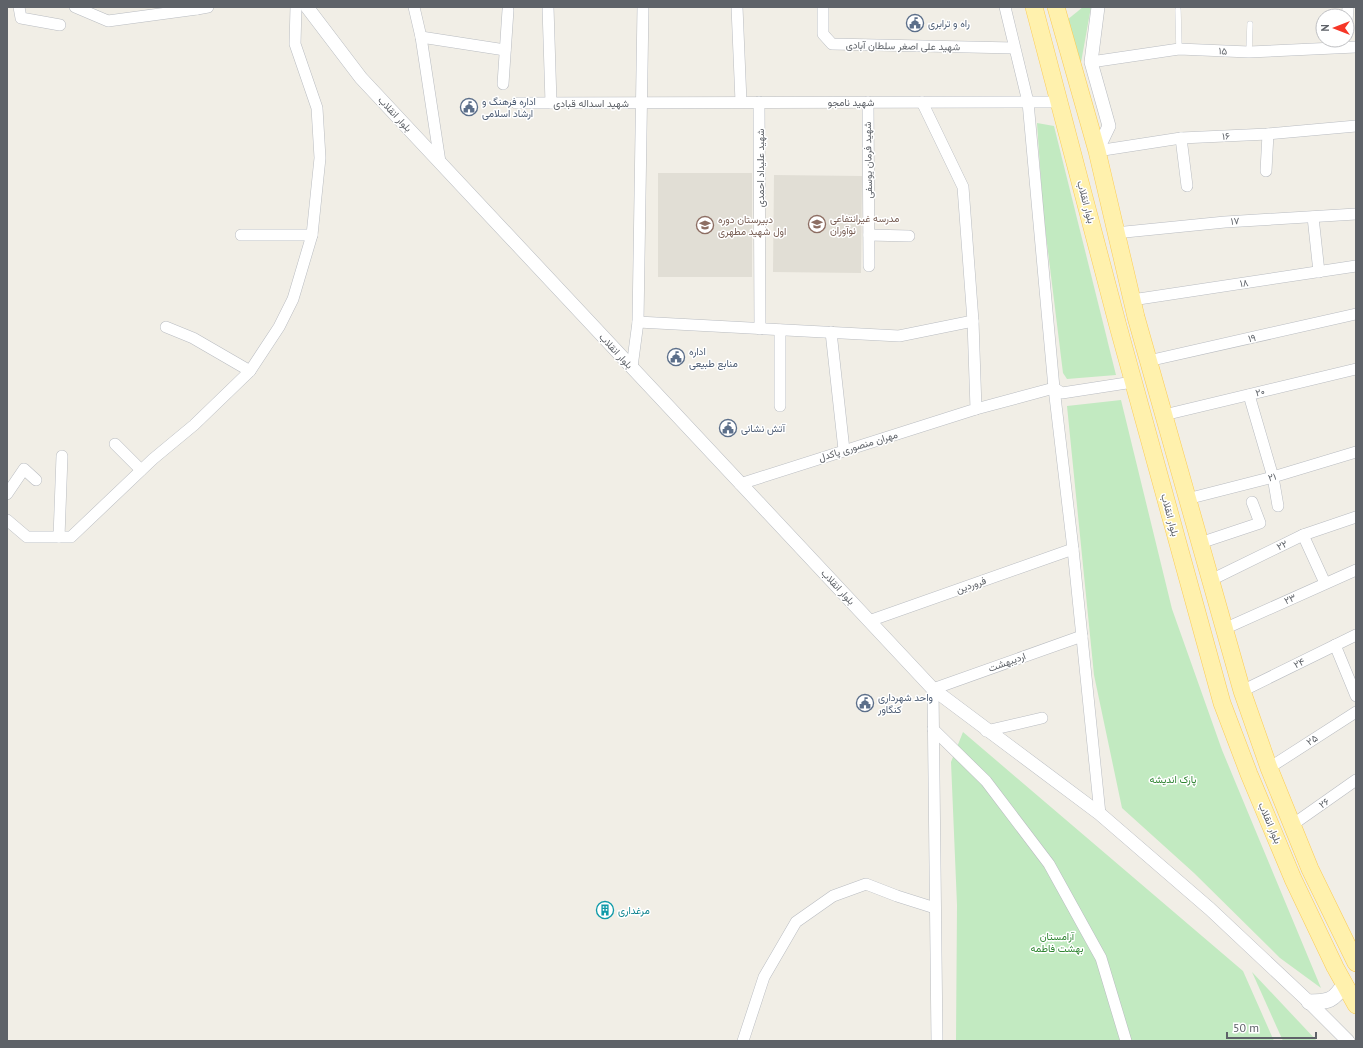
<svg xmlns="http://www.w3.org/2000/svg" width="1363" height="1048" viewBox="0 0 1363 1048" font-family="'PT Sans',Vazirmatn,sans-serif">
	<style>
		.education { fill: #e1ded5 }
		.green { fill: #c2eac1 }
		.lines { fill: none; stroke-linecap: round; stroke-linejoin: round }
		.service-casing { stroke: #b9bcc1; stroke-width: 6 }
		.minor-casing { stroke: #b9bcc1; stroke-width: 12 }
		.tertiary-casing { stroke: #b9bcc1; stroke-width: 14 }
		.secondary-casing { stroke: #b9bdc3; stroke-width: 16 }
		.primary-casing { stroke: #fccc55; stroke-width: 18 }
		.service { stroke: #fff; stroke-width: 5.5 }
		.minor { stroke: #fff; stroke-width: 11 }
		.tertiary { stroke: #fff; stroke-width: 13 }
		.secondary { stroke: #fff; stroke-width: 15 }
		.primary { stroke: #fff1ad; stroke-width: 17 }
		.labels { text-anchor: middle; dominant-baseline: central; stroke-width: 3; stroke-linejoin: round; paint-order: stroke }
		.service-label { font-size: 10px; fill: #4e5e75; stroke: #fff; text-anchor: start }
		.street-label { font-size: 10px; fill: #5e6268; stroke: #fff }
		.education-label { font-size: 10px; fill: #785e54; stroke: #fff; text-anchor: start }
		.park-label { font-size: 10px; fill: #2f8532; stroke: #fff }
		.culture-label { font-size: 10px; fill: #0d838f; stroke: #fff; text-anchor: start }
	</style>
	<rect width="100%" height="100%" fill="#f1eee6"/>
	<g class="education">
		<rect x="658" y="173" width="94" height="104"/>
		<path d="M774,175L862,176L861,273L773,272Z"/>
	</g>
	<g class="green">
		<path d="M1083,7H1091L1080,68L1067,20Z"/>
		<path d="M1037,123L1054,126L1116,375L1067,379L1063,373L1043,211Z"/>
		<path d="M1121,400L1172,609L1222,750L1321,988L1280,958L1194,873L1122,808L1094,675L1067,406Z"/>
		<path d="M963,732L1243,971L1274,1041H956L957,905L951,762Z"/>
		<path d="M1252,972L1317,1041H1283Z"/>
	</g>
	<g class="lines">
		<g class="service-casing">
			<g id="service">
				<path d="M1178,10L1179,49"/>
				<path d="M1249,52L1250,24"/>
			</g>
		</g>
		<g class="minor-casing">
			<g id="minor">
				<path d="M19,7L21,18L60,25"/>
				<path d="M75,7L108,21L197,9L194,7"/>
				<path d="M414,7L421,37L440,162"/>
				<path d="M548,7L551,103"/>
				<path d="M737,7L741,102"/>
				<path d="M823,7V34L832,44L1014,48"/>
				<path d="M1005,7L1028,102L1054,388L1073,549L1100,814"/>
				<path d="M197,9L208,7"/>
				<path d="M1347,23L1348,7"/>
				<path d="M421,37L505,50"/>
				<path d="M1091,62L1179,49L1249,52L1356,47"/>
				<path d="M503,84L508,10"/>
				<path d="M759,102L760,329"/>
				<path d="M868,102L869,266"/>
				<path d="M516,103L1060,102"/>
				<path d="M1181,138L1187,186"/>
				<path d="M1097,151L1181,138L1268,134L1356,126"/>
				<path d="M1266,171L1268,134"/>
				<path d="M1313,217L1319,272"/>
				<path d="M1115,233L1225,222L1356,214"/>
				<path d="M241,235H312"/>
				<path d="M869,235L909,236"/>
				<path d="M1132,300L1356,266"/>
				<path d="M638,322L899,336L973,321L963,187L922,102"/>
				<path d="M166,327L193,338L250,371"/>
				<path d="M831,332L844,450"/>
				<path d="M1148,361L1356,314"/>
				<path d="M632,367L638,322L643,7"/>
				<path d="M1249,395L1273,477L1278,506"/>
				<path d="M780,406V330"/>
				<path d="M976,409L1054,388L1062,393L1133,382"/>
				<path d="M1164,415L1356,369"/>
				<path d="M115,444L141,470"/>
				<path d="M740,484L976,409L973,321"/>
				<path d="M7,494L24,469L36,480"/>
				<path d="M1187,499L1273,477L1356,452"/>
				<path d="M7,520L27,537H71L153,459L194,425L250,371L279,327L293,299L312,235L320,158L317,108L295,44L296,7"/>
				<path d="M1303,535L1325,583"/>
				<path d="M59,537L62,456"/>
				<path d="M1200,543L1260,523L1252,502"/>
				<path d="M1211,580L1303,535L1356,517"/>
				<path d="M869,621L1073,549"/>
				<path d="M1224,629L1356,570"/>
				<path d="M1335,645L1356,696"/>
				<path d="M1242,691L1356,635"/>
				<path d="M933,729L986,781L1049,864L1101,958L1126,1041"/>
				<path d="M986,731L1042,718"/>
				<path d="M1269,768L1356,712"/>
				<path d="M1292,825L1356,780"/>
				<path d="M743,1041L764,977L796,922L833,896L866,884L897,896L935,908"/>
				<path d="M937,1041L933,689L1082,636"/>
			</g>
		</g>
		<g class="tertiary-casing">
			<g id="tertiary">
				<path d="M307,7L361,78L933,689L1100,814L1210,909L1309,1002L1348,1041"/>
				<path d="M1097,151L1109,126L1091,62L1098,7"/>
			</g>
		</g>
		<g class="secondary-casing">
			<path id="secondary" d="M1309,1002C1328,1002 1334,1001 1344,984"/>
		</g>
		<g class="primary-casing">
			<g id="primary">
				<path d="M1034,7L1118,326L1222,703L1249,774L1293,879L1335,967L1356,1005"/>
				<path d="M1056,7L1097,151L1136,317L1242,691L1269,768L1310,869L1356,963"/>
			</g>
		</g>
		<use href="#service" class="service"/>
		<use href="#minor" class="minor"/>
		<use href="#tertiary" class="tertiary"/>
		<use href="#secondary" class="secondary"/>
		<use href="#primary" class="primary"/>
	</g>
	<defs>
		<g id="civic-ring" transform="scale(0.9)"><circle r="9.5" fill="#fff" stroke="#5c6f8a" stroke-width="1.5"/><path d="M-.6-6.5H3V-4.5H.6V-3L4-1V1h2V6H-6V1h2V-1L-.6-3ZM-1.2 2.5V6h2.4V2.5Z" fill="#5c6f8a"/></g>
		<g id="school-ring" transform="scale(0.9)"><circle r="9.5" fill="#fff" stroke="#8d6e63" stroke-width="1.5"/><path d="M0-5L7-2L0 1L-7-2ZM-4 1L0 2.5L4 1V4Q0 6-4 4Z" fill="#8d6e63"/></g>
		<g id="building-ring" transform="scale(0.9)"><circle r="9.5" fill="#fff" stroke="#0f9aa8" stroke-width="1.5"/><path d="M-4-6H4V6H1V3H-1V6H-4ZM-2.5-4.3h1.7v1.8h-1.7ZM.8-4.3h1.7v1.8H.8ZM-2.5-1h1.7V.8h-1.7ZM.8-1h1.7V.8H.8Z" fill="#0f9aa8"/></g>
	</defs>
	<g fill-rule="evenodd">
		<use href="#civic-ring" x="915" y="23"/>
		<use href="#civic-ring" x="469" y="107"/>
		<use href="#school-ring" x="817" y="224"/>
		<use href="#school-ring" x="705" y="225"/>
		<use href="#civic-ring" x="676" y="357"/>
		<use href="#civic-ring" x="728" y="428"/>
		<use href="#civic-ring" x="865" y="703"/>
		<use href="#building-ring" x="605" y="910"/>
	</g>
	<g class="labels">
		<g class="service-label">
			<text x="928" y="23">راه و ترابری</text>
			<text x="482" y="101">اداره فرهنگ و<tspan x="482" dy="12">ارشاد اسلامی</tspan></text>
			<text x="689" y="351">اداره<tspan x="689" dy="12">منابع طبیعی</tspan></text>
			<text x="741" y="428">آتش نشانی</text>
			<text x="878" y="697">واحد شهرداری<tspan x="878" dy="12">کنگاور</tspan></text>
		</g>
		<g class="street-label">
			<text transform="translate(903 46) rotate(1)">شهید علی اصغر سلطان آبادی</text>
			<text transform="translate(1223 51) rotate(2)">۱۵</text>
			<text x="851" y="102">شهید نامجو</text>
			<text x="591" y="103">شهید اسداله قبادی</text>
			<text transform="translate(395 114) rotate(47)">بلوار انقلاب</text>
			<text transform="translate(1226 136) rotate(-3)">۱۶</text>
			<text transform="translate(868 160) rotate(-91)">شهید فرمان یوسفی</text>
			<text transform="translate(760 168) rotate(-90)">شهید علیداد احمدی</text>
			<text transform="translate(1086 202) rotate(75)">بلوار انقلاب</text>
			<text transform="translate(1235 221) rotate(-3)">۱۷</text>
			<text transform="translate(1244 283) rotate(-8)">۱۸</text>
			<text transform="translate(1252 338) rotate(-13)">۱۹</text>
			<text transform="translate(616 351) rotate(47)">بلوار انقلاب</text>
			<text transform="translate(1260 392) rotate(-13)">۲۰</text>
			<text transform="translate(858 446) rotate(-17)">مهران منصوری پاکدل</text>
			<text transform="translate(1272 477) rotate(-15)">۲۱</text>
			<text transform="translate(1170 515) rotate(75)">بلوار انقلاب</text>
			<text transform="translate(1282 545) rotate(-26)">۲۲</text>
			<text transform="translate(971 585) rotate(-19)">فروردین</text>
			<text transform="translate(838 587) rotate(47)">بلوار انقلاب</text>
			<text transform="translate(1290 599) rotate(-24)">۲۳</text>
			<text transform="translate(1007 662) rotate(-20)">اردیبهشت</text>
			<text transform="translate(1299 663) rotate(-27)">۲۴</text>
			<text transform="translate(1312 740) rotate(-33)">۲۵</text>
			<text transform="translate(1324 803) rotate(-36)">۲۶</text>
			<text transform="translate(1270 823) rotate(67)">بلوار انقلاب</text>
		</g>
		<g class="education-label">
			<text x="830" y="218">مدرسه غیرانتفاعی<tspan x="830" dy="12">نوآوران</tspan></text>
			<text x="718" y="219">دبیرستان دوره<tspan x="718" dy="12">اول شهید مطهری</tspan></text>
		</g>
		<g class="park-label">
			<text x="1173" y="779">پارک اندیشه</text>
			<text x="1057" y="936">آرامستان<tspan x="1057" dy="12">بهشت فاطمه</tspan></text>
		</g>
		<g class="culture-label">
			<text x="618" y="910">مرغداری</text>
		</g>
	</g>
	<rect width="1363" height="1048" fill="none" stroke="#5e6268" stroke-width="16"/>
	<g transform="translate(1335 28) rotate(270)"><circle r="19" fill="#ffffff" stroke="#bfc0c3"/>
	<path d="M0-3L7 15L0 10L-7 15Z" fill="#f63627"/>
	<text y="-6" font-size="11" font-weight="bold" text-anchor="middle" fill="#5e6268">N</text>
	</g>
	<path d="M1227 1032v6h89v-6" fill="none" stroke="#5e6268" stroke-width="2"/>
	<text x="1233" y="1032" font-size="12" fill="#5e6268" stroke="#ffffff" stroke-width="3" paint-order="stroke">50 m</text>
</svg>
